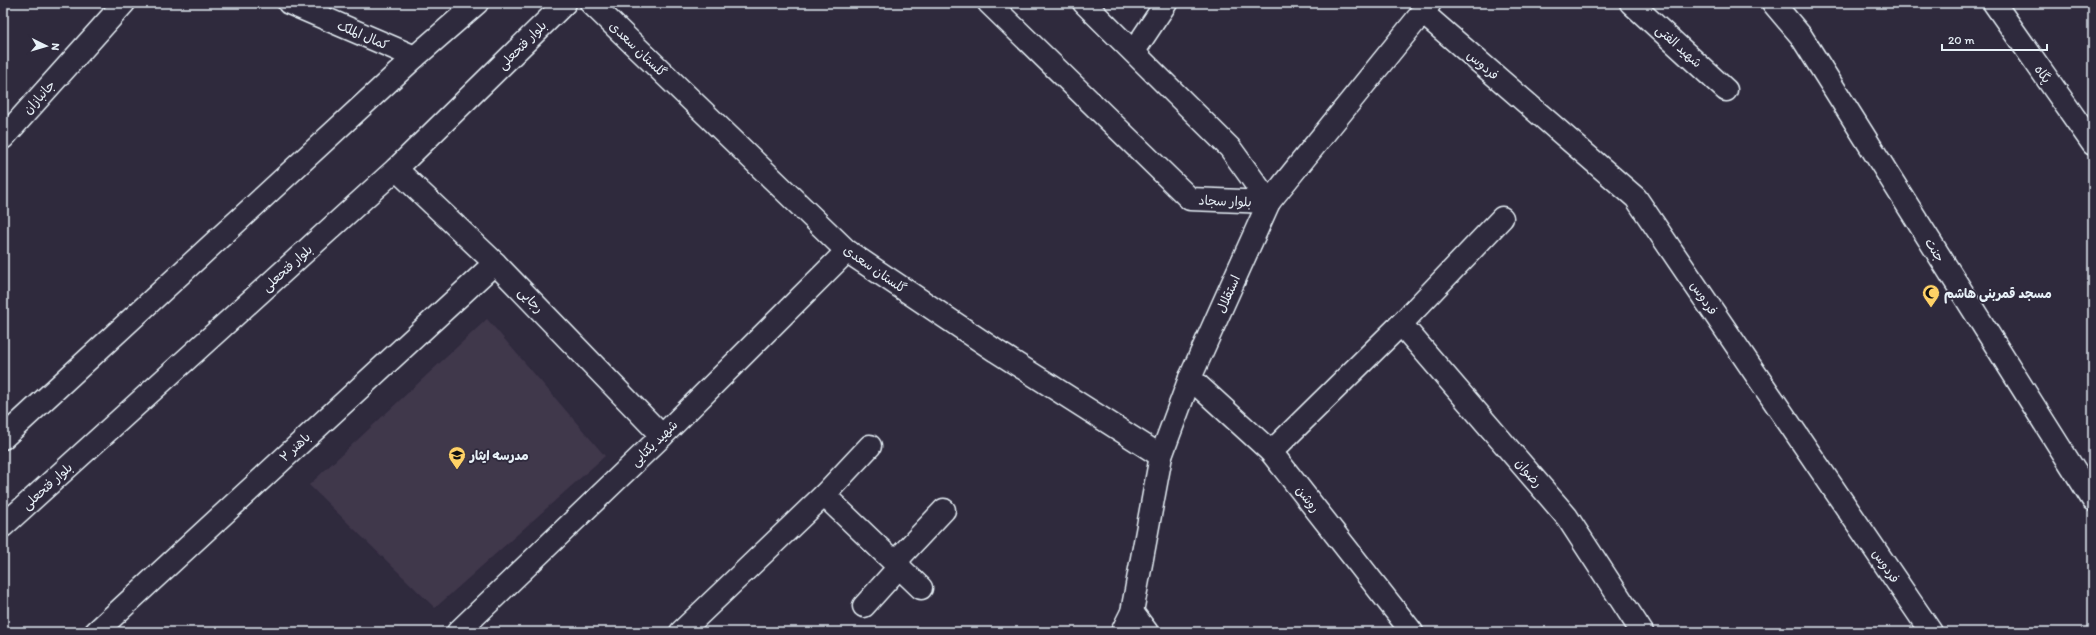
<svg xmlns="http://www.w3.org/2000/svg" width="2096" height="635" viewBox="0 0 2096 635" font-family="Itim,'Playpen Sans Arabic',sans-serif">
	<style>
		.built { fill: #40374c }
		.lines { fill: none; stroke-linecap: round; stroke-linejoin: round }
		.minor-casing { stroke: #e8f1f8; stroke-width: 25 }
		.tertiary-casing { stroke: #e8f1f8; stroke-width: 25 }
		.secondary-casing { stroke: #e8f1f8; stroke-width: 25 }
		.minor { stroke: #2f2a3d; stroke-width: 22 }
		.tertiary { stroke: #2f2a3d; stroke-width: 22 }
		.secondary { stroke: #2f2a3d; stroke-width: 22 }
		.labels { text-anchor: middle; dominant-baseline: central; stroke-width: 3.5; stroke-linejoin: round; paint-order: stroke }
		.street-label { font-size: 13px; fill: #e8f1f8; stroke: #2f2a3d }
		.poi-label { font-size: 13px; font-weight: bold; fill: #e8f1f8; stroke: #2f2a3d; text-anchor: start }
	</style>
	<rect width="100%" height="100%" fill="#2f2a3d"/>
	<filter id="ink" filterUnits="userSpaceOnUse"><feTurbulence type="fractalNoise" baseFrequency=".025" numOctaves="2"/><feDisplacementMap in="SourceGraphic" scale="8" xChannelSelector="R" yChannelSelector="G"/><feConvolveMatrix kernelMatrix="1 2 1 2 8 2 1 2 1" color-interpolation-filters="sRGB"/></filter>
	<g filter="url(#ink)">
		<path class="built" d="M487,319L605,456L435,608L309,485Z"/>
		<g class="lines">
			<g class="minor-casing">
				<g id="minor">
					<path d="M289,3L415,57"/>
					<path d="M591,3L847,251L996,351L1161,456"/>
					<path d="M1631,3L1726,90"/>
					<path d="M1773,3L1801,36L2093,500"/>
					<path d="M1994,3L2093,144"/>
					<path d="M1423,13L1636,198L1931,632"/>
					<path d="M1134,51L1166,3"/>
					<path d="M396,169L495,263L662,436"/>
					<path d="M1401,324L1567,517L1642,632"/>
					<path d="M1190,378L1271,452L1412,632"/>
					<path d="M1271,452L1401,324L1502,218"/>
					<path d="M824,495L921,588"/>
					<path d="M895,562L944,510"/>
					<path d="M864,606L900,566"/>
					<path d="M1132,612L1147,632"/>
					<path d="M96,632L495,263"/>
					<path d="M458,632L662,436L847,251"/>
					<path d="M681,632L824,495L870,446"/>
				</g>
			</g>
			<g class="tertiary-casing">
				<g id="tertiary">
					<path d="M3,138L124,3"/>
					<path d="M3,438L415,57L477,3"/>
					<path d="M3,526L396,169L565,3"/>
					<path d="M1122,632L1132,612L1161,456L1190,378L1269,202L1430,3"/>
				</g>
			</g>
			<g class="secondary-casing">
				<g id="secondary">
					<path d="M989,3L1190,199L1269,202"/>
					<path d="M1084,3L1230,148L1269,202"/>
				</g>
			</g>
			<use href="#minor" class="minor"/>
			<use href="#tertiary" class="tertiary"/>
			<use href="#secondary" class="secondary"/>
		</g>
	</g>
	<defs>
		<g id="mosque-pin" transform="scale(0.9)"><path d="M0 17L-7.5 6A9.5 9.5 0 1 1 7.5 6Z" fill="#ffd166" stroke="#2f2a3d"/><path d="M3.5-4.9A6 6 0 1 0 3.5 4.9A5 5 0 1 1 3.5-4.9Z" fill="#111"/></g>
		<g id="school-pin" transform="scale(0.9)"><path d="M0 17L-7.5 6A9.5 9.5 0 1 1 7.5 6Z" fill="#ffd166" stroke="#2f2a3d"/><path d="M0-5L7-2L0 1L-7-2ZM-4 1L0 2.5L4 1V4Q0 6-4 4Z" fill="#111"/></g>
	</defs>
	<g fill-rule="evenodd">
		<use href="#mosque-pin" x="1931" y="293"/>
		<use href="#school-pin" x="457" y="455"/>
	</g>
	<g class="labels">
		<g class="street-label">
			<text transform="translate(363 35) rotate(23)">کمال الملک</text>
			<text transform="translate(522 45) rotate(-45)">بلوار فتحعلی</text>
			<text transform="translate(1679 46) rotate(42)">شهید الفتی</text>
			<text transform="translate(638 49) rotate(44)">گلستان سعدی</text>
			<text transform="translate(1483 65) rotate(41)">فردوس</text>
			<text transform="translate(2043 74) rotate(55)">پگاه</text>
			<text transform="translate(39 97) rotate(-48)">جانبازان</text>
			<text transform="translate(1225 201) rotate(2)">بلوار سجاد</text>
			<text transform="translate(1935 250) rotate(58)">جنت</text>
			<text transform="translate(287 268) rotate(-42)">بلوار فتحعلی</text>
			<text transform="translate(875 269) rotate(35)">گلستان سعدی</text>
			<text transform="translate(1228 294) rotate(-66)">استقلال</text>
			<text transform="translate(1704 298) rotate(56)">فردوس</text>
			<text transform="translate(531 300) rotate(46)">رجایی</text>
			<text transform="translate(654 443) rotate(-44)">شهید یکتایی</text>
			<text transform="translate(295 447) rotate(-43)">باهنر ۲</text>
			<text transform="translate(1529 473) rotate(49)">رضوان</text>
			<text transform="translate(47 486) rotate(-42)">بلوار فتحعلی</text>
			<text transform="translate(1308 499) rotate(52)">روشن</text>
			<text transform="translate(1886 566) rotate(56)">فردوس</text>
		</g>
		<g class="poi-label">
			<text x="1944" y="293">مسجد قمربنی هاشم</text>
			<text x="470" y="455">مدرسه ایثار</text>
		</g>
	</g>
	<rect width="2096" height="635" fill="none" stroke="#2f2a3d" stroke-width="16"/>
	<rect x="8" y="8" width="2080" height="619" fill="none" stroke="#e8f1f8" stroke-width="1.5" filter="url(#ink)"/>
	<g transform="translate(46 46) rotate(95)" stroke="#2f2a3d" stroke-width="3" paint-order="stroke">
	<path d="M0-3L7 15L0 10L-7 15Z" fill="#e8f1f8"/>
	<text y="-6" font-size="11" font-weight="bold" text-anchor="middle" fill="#e8f1f8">N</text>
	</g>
	<path d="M1942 44v6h105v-6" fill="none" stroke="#e8f1f8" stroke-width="2"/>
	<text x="1948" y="44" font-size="12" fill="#e8f1f8" stroke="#2f2a3d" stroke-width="3" paint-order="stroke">20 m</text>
</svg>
